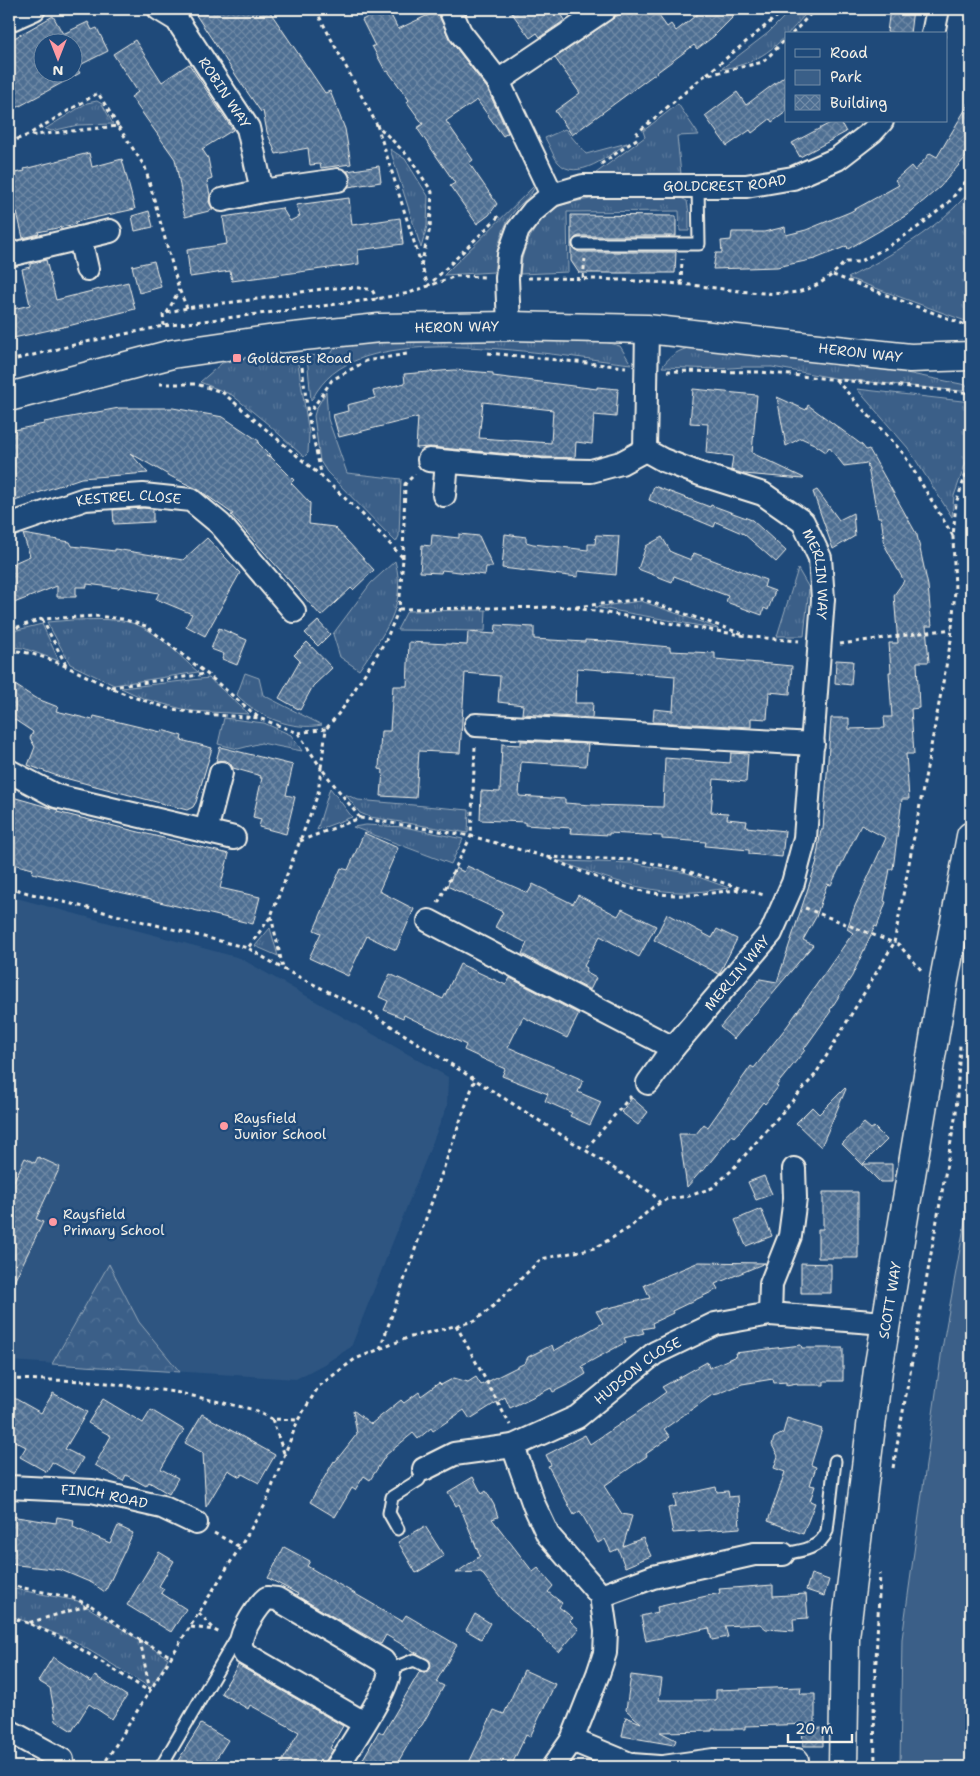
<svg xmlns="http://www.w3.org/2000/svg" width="980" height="1776" viewBox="0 0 980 1776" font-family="'Shantell Sans',sans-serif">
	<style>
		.built { fill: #2d5581 }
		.grass { fill: url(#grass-tufts); stroke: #97a8b8 }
		.forest { fill: url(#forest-crowns); stroke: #97a8b8 }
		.green { fill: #3a5f88; stroke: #97a8b8 }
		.building { fill: url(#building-cross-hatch); stroke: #f4f1e8; fill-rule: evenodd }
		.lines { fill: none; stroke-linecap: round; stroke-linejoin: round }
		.lane-casing { stroke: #f4f1e8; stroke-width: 15 }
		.street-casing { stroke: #f4f1e8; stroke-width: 26 }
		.secondary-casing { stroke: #f4f1e8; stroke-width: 31 }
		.path { stroke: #f4f1e8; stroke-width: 3; stroke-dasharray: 4 4; stroke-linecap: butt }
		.lane { stroke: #1f4a7a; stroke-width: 11 }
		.street { stroke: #1f4a7a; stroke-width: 22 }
		.secondary { stroke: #1f4a7a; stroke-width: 28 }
		.poi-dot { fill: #ff9aa2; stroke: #1f4a7a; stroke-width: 2 }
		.labels { text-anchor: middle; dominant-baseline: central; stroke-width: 5; stroke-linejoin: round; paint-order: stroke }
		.street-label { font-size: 14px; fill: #f4f1e8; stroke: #1f4a7a }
		.poi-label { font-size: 14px; fill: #f4f1e8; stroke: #1f4a7a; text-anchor: start }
	</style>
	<defs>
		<pattern id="grass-tufts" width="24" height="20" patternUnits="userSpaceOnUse" patternTransform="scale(1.25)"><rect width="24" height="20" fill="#3a5f88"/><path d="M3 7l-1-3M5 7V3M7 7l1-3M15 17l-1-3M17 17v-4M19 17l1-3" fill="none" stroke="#577699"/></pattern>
		<pattern id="forest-crowns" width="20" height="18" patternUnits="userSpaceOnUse" patternTransform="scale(1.25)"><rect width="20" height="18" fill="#3a5f88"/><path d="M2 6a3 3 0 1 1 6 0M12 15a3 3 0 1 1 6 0" fill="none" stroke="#577699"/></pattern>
		<pattern id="building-cross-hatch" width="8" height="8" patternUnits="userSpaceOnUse" patternTransform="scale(1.25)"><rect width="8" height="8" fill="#4d6e92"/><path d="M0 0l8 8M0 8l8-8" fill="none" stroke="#708aa6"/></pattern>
	</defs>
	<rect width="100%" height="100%" fill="#1f4a7a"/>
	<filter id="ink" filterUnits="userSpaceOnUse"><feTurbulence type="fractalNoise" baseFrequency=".02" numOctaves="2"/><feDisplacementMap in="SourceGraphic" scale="10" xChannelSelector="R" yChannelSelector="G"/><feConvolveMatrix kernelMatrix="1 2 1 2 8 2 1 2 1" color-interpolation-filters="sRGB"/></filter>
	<g filter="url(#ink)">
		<path class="built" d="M9,896L240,958L448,1077L447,1106L351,1347L326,1363L296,1379L9,1361Z"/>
		<g class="grass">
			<path d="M792,9H810C783,40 764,64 721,69L768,33Z"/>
			<path d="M97,101L102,104L113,124L78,125L52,131L45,129L87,103Z"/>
			<path d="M678,104L699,135L677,136L681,174L592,176L645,137L643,131Z"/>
			<path d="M565,129L586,154L627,143C612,153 576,184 558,162C553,156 550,146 545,138Z"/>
			<path d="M390,149L405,159L428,196L427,226L421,248Z"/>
			<path d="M536,184C529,200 527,197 516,209C502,223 496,253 494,272L444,275Z"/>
			<path d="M971,190V323L848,278C893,254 938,229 971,190Z"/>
			<path d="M681,198L687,201L689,213V231H680L679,211L567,212L568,272L520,274C521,268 521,261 523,255C528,237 543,211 562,205C595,194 645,198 681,198Z"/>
			<path d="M486,338L601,341L620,346L631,364C557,356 403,327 339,369C330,375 323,382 317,391C315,394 314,397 311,400L307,356L331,354L336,346L404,341Z"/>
			<path d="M692,347L871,366L971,386V392L840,379L772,367H744L718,369L662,367C670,355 679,350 692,347Z"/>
			<path d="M272,356L277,358L297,357L309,434L308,453L304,457L269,425L232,395L200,382L222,363L252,357Z"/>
			<path d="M857,389L971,402V448L954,496L952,517L908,448Z"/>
			<path d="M326,392L328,419L347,473L401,479L399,536L396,542L327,472L320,461L314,416L316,409Z"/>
			<path d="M395,561C408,607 383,634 359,670L340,657L333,634L371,583Z"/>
			<path d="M798,569L809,588L804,636H777Z"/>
			<path d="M641,601L715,627L718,629L595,607Z"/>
			<path d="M486,610L485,631L397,630L407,611Z"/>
			<path d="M72,620C90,620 110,618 128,622C155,628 177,654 198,672L114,685L70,664L47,622Z"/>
			<path d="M42,624L59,661L23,648L9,647V632Z"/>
			<path d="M245,673L259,678L263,695L322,725C292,731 258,717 237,695Z"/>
			<path d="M209,678L249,714L190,711L145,699L121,688Z"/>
			<path d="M224,718L264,723L291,735L302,751L261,743L238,749L218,744Z"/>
			<path d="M330,788L352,817L317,830Z"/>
			<path d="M345,794L358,800L469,810L468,833L370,817L360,813Z"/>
			<path d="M366,825L404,827L463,839L451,864L353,827Z"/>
			<path d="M559,861L632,863L687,873L729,888C712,890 696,893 679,892C638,891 597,875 559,861Z"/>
			<path d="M270,928L278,956L255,946Z"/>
			<path d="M971,1006V1113L968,1112Z"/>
			<path d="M9,1588L78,1601L168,1658L151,1688L74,1641L9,1615Z"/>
		</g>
		<path class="forest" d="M109,1264L139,1322L180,1372L52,1364Z"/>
		<path class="green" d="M971,1188V1767H900L902,1639L942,1349Z"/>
		<g class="building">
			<path d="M192,9H268L325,93L330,91L345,129L351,164L321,168L320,164L310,165L308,148L276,154L267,132L263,111L261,112L241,83Z"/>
			<path d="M384,9H388L398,29L437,11L450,40L487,88L508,133L503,136L477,100L446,121L473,160L469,163L497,204L489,215L477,224L450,186L455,183L417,128L423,124L407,102L409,100L388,71L386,72L372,46H375L362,20Z"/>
			<path d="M509,9H558L565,20L540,37L537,33L530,38Z"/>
			<path d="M627,9H654L667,27L671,24L676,31L704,9H741L714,36L697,49L694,45L572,135L555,111L580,93L555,58Z"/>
			<path d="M890,9H913L910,34L887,32Z"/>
			<path d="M53,16L63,34L88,22L92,30L97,28L108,51L76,67L80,73L9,112V41ZM42,42H72V72H42Z"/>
			<path d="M135,40L162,82L189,64L233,130L202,149L208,158L212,179L207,181L210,195L209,202L213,210L185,217L181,201H183L175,159L131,97L138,92L113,54Z"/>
			<path d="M786,75V112L772,122L770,119L752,133L750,130L727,146L705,116L737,92L746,105Z"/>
			<path d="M971,100V151L940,187L907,215L848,249L847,246L815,259L777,267L713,269L716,253H722L721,241L731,240L732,232H764L785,227L786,235L806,230L850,212L899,185L895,180L911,166L915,171L930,153L937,157Z"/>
			<path d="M834,121H840L846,132L800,157L792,143Z"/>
			<path d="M89,153L92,167L122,159L135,209L75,222L76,224L38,232L39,234L23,238L17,212L9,214V174L25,171L24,169Z"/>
			<path d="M379,166L381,182L348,187L351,179L347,171Z"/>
			<path d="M349,198L352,225L400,218L403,244L358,250L359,264L232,281L230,271L190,277L187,250L227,244L223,217L282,208L290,221L300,216L296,205Z"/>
			<path d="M149,211L153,227L135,231L132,216Z"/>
			<path d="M571,215L676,216V236H579L575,238L572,244L573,248L579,252H676L675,273H579L571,261Z"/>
			<path d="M46,260L56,300L128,282L135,309L72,325L9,339V310L30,305L22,269L30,267V264Z"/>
			<path d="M154,261L161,287L139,293L132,266Z"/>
			<path d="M454,370L493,373V376L597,389V387L618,389L616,417L594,415L592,444L576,442L575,458L542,457L430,447L416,448L418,417L339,437L333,415L348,411L347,405L375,398L373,391L405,383L404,374ZM483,402L553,410L551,443L479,438Z"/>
			<path d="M693,389L757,395L752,453L804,478L803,479L744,474L731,470L733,456L706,453L708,424L690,423Z"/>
			<path d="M777,397L806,410L808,405L862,445L866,450L869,449L917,535L928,586L930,608L932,626H926L929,662H917L919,708L911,709L914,754H906L909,799H902L893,869H890L884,901L886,902L877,927L875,926L852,976L830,1010L831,1011L804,1049L805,1050L776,1086L778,1087L765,1104L763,1102L735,1137L732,1135L703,1171L702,1170L687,1187L679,1134H696L704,1124L708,1127L751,1066L754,1068L788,1025L853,933L847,929L855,906L886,838L861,825L831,885L827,884L816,917L803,940L813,945L734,1039L720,1027L760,979L777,982L817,861H816L821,830H823L831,718H849V729L885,728L884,717H892L889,672H891L889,643H898L894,595L904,581L885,546L881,517H878L867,463L844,466L829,447L826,452L814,444L801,438L786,446Z"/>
			<path d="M119,408H173L223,417L259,441L258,443L270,455L266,456L271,457L294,480L291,483L310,503L309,524L334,527L374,570L353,590L351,588L321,616L231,515L233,514L199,490L172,477L130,453L148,473L81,478L9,503V431L44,424V422Z"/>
			<path d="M654,486L710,507L711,505L752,520L786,551L776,562L744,534L716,522L714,527L649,500Z"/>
			<path d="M817,490L839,520L853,513L855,536L833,549L813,492Z"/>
			<path d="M143,508L153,509V522L114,524L113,510Z"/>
			<path d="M23,534L70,542L72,546L115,551V549L183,560L207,538L240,573L205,636L186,626L192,614L156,599L159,593L120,586L119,588L87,584V587H76V597H57V586L9,605V565L30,556Z"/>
			<path d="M459,534L479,536L493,567H486L485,575L442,570L441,573L420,572L422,545L431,546L432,535L459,538Z"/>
			<path d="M505,534L526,537V542L533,544L588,550V544H595L596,535L619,536L616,575L578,571V577L502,568Z"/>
			<path d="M662,537L671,552L691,560L694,553L766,580L764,587L775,591L768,610L764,608L762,615L726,602L728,596L674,576L672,582L638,569L646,546Z"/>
			<path d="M318,621L330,634L318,646L305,633Z"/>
			<path d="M496,625L534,627V639L585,642V640L604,641L670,647V651L715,653V659L792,666L790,694L769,692L767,719L751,718V727L653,722L654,709L673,711L675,676L577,668L575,703H593L592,718L522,714L523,705L498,702L500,676L465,673L460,753L419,751L416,798L381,796L383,770L379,769L381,731H390L393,686H407L409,642L467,645L468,632L495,634Z"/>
			<path d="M219,628L247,640L237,665L222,659L224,654L211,649Z"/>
			<path d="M307,642L332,668L313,686L300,710L279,698L300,661L294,655Z"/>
			<path d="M836,660L853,661L851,685L835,683Z"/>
			<path d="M9,681L35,698L58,707L56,711L93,720L94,716L161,732L162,730L182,736L181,740L212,748L196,802L193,807L187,810L57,776L28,765L35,747L30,738L33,732L9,716Z"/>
			<path d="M521,741L588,744L586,766L521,762L519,796L565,799V803L591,805L663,807L665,758L730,763L731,753L748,754L746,782L714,779L711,812L728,813L727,819L747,821L746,827L785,831L782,857L749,854V850L705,846L706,842L662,839V836L609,833V835L570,833L571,828L525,825V822L480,820L481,791L500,792L502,744L521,745Z"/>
			<path d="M220,747L293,765L286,795L295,797L286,834L259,827L261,819L253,817L262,778H260L261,776L233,768L230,763L225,760L216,761Z"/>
			<path d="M9,796L58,810L57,812L229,854L220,888L260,897L253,924L151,900V899L32,873L33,869L9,863Z"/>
			<path d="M364,833L398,848L379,891L414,909L396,950L367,936L348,976L309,958L321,933L314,930L341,868L348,870Z"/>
			<path d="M467,866L528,893L533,884L573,904L578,895L618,916L622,909L656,926L639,957L600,936L584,966L587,968L585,972L596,978L590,990L522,954L527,943L495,927L503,912L447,886L456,868L464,872Z"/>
			<path d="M667,914L712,938L717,929L737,939L719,974L654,940Z"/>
			<path d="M460,964L506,985L510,978L579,1014L567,1038L523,1017L508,1047L583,1080L578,1092L601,1102L590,1125L570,1116L572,1113L545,1101L548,1094L502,1076L505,1069L464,1050L466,1045L404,1015L403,1018L384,1010L388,1001L379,997L390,974L443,999Z"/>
			<path d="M845,1088L846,1089L821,1147L796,1123L812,1107L819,1114Z"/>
			<path d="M632,1098L648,1112L638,1125L621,1112Z"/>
			<path d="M864,1123L871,1129L874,1127L887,1140L863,1164H892V1182H880L842,1144Z"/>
			<path d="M38,1157L60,1167L36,1219L43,1222L9,1292V1191L25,1158L35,1163Z"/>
			<path d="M764,1176L772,1194L756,1200L748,1182Z"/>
			<path d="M823,1192H858V1258H818V1229H823Z"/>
			<path d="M761,1209L772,1236L746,1246L735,1220Z"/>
			<path d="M699,1262L765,1263L715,1284L718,1289L672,1311L673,1313L652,1323L653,1327L642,1329L644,1333L624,1338L626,1342L582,1366L586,1374L573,1382L553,1392L551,1388L510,1408L505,1397L470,1419L464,1410L433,1431L431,1428L418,1439L413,1433L386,1455L370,1480L364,1476L355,1490L352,1488L335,1517L310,1502L334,1461L335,1462L357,1434L353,1410L371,1424L401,1400L404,1403L419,1392L421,1396L439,1383L441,1385L454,1378L468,1382L476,1377L481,1385L525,1363L528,1357L552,1345L554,1351L603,1323L596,1311L650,1298L644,1285Z"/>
			<path d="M801,1263L831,1264V1293H801Z"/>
			<path d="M801,1345L802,1348H843V1381H824V1385H797V1383L786,1385V1382L774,1383L773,1379L742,1384L718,1394L712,1395L664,1429L670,1437L646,1454L647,1456L604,1486L622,1514L632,1516L623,1546L643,1538L651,1556L625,1567L618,1549L611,1552L605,1539L598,1543L580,1511L574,1515L548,1466L551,1465L546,1455L585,1435L590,1444L637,1413L666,1392L662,1387L707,1362L709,1368L736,1356L735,1353Z"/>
			<path d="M53,1393L87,1412L65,1449L83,1458L74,1474L52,1462L47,1472L20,1457L26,1447L9,1438V1395L41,1413Z"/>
			<path d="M103,1399L143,1423L151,1410L184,1430L161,1469L178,1478L169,1494L149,1482L146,1486L126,1475L123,1481L95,1465L111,1436L88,1423Z"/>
			<path d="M202,1414L275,1455L259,1483L242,1474L240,1477L228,1470L206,1507L203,1453L185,1443Z"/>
			<path d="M787,1418L822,1429L811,1465L816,1467L810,1485L815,1486L810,1501L815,1503L803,1534L768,1521L785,1472L774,1468L778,1456L772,1445L774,1438L783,1433Z"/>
			<path d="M473,1477L482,1494L486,1491L494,1505L498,1517L492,1519L533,1572L538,1568L553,1586L548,1592L562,1603L559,1607L573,1618L570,1621L579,1629L559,1652L542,1637L543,1636L510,1609L481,1572L456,1573L480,1556L459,1504L456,1506L448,1492Z"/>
			<path d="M716,1487L717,1492L728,1491L729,1497L738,1496L740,1528L673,1533L668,1508L676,1506L674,1496Z"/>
			<path d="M10,1516L56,1523L57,1517L74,1520L73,1527L110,1543L118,1526L133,1533L105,1592L92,1583L61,1570L9,1564Z"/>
			<path d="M425,1526L444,1556L416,1573L398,1542Z"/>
			<path d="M284,1547L310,1561L307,1566L402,1621L406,1615L457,1645L436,1682L444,1686L422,1725L416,1731L395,1767H352L356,1762L360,1764L379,1731L383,1734L420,1671L425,1672L430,1669V1661L386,1635L381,1644L297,1596L298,1594L268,1578Z"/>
			<path d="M159,1552L174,1561L159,1586L164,1589L161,1593L186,1609L171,1632L127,1605Z"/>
			<path d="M811,1574L829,1580L824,1596L806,1590Z"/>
			<path d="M773,1585V1596L806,1594L808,1618L793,1619L794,1631L766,1629L760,1624L725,1626L728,1637L712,1640L709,1628L646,1641L641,1616L658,1612L657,1607L720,1593L719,1589Z"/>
			<path d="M475,1614L490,1623L481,1639L466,1630Z"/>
			<path d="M53,1657L91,1682L95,1676L127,1696L112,1719L89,1704L72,1731L56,1721L50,1688L38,1681Z"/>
			<path d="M238,1665L343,1726L330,1748L333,1750L326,1760L324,1767H279L299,1732L250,1705L248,1709L221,1693Z"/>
			<path d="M524,1670L555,1684L530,1737L526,1735L512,1764L503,1760L499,1767H467L494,1710L504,1714Z"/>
			<path d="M631,1675L662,1679L659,1700H716V1690L801,1687L800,1694H815V1724L745,1726V1729H712V1731L660,1732L676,1740L674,1745L622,1736L626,1717L641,1723L626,1710Z"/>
			<path d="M201,1724L228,1740L211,1767H174Z"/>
			<path d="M823,1728V1746H803L802,1729Z"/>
		</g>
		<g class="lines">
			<g class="lane-casing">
				<g id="lane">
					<path d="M579,244H699L698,186"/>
					<path d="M398,1529L389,1513L392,1497L419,1480L424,1469"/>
					<path d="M783,1554C801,1551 820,1549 827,1531L835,1461"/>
					<path d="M389,1670L414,1660L424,1665"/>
					<path d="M161,1767L234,1642L238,1639"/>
				</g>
			</g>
			<g class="street-casing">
				<g id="street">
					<path id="s1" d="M159,9L177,20L248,128L262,191"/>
					<path d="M450,9L460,32L498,81L552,195"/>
					<path d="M9,20L34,9"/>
					<path d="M933,34L938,9"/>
					<path d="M498,81L605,9"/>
					<path d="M222,200L262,191L338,180"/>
					<path d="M80,238L87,269"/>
					<path d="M9,255L110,231"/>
					<path id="s2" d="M509,326L507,278L509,255L518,230L533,211L552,195L583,186H746L793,178L837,159L872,132L882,121"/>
					<path id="s3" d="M647,329L645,450L663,460L700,474L763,494L803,522L820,558L823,599L805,838L793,883L771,933L673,1048L648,1083"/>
					<path d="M429,460L541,470L591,471L621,463L645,450"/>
					<path d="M444,495L447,462"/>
					<path id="s4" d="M9,525L85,499L143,495L191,500L220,524L294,611"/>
					<path d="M476,725L813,744"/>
					<path d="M9,771L56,796L234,838"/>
					<path d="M206,831L221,773"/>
					<path d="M429,921L673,1048"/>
					<path d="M770,1314L771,1284L790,1236L795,1198L794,1169"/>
					<path d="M513,1446L534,1505L548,1535L601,1596L606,1631L605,1653L598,1674L572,1740L553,1767"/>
					<path id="s5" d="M424,1469L454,1454L513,1446L577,1417L655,1353L715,1324L770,1314L885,1323"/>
					<path id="s6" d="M9,1487L92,1491L162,1507L196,1523"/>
					<path d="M601,1596L653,1577L754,1554H783"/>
					<path d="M9,1731L62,1760"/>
					<path d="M572,1740L632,1765L659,1767"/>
					<path d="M337,1767C347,1751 391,1686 389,1671C388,1668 385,1664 383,1661L277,1599L267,1598C258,1605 241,1631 241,1643C240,1647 243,1650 245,1654L364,1723"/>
					<path d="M663,1767L713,1760H797"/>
				</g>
			</g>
			<g class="secondary-casing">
				<g id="secondary">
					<path id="s7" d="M9,397L172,354L275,339L379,328L509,326L647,329L910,358L971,356"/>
					<path id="s8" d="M843,1767L845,1637L878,1370L944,980L971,836"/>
				</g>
			</g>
			<g class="path">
				<path d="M317,9L320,18L377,125L410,158L432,192L430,228L421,265"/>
				<path d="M792,34L815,9"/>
				<path d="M707,74L786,9"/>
				<path d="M377,125L428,286L499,216"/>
				<path d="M118,126L98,93L26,136L118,126L145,167L179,289L187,308"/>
				<path d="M9,142L26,136"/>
				<path d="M601,164L638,138L637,133L704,76L763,62L786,39"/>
				<path d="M833,275L971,327"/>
				<path d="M528,278C582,278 637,280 691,285C722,288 767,297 797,292C817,288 832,276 845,262H859L886,248L918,227L948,203L971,175"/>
				<path d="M583,278L585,259"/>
				<path d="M681,284L682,259"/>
				<path d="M167,313L179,290"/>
				<path d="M164,326L163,314C191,305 221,304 250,300C284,296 340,282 372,290L377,299"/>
				<path d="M488,353L626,367"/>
				<path d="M301,359L308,414"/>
				<path d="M9,361L86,342L164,326L377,299L409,293L456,276L487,277"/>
				<path d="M667,371L760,372L971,393"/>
				<path d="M836,380L903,453L953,536"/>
				<path d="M159,384H196L222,392L321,476"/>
				<path d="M403,558L405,484L415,474"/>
				<path d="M576,607L642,599L743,634"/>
				<path d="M399,609L570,607L753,637L799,641"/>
				<path d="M42,619L66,665"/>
				<path d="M9,630L42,619L98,616L122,619L146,626L207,674L259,718L298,733L321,768L318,794L271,916L248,948"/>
				<path d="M840,644L952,629"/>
				<path d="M9,650C46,653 76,672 109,687C122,693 135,698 149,702C184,715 222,715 259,718"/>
				<path d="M111,687L206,674"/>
				<path d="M298,733L326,729"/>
				<path d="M360,818L321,768L326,729L343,708L386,640L399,609L403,558L361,513L322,477L308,415L332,380L366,361L407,354"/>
				<path d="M300,841L360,818L471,836L546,857L635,860L681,869L742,889L764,895"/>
				<path d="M549,858C590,876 641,897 686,895C704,895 722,891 739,890"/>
				<path d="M9,887L28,893L248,948L283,969L369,1012L585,1150"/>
				<path d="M438,903L471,836L475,747"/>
				<path d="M805,908L894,943L951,640L955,590L953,537L956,503L971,460"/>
				<path d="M271,916L283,968"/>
				<path d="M631,1096L585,1150L652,1193L660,1203"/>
				<path d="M456,1325L510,1425"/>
				<path d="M380,1349L475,1079"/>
				<path d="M9,1379L91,1381L175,1392L251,1409L272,1419"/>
				<path d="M284,1453L272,1419L298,1420"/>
				<path d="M893,1468L956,1113L960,1045"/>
				<path d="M214,1533L240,1547"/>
				<path d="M9,1585L73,1598L89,1605"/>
				<path d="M199,1613L214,1629"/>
				<path d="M9,1617L28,1623"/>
				<path d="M191,1627L214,1630L220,1633"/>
				<path d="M140,1640L90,1605L28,1623L66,1640L150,1692"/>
				<path d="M150,1691L140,1640L172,1657"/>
				<path d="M102,1767L240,1547L265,1505L298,1420L319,1386L355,1359L407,1338L474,1321L489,1310L541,1259L595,1248L629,1228L653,1207L667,1199L689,1196L712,1188L731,1171L815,1075L894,943L898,944L922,971"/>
				<path d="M875,1767L874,1703L880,1573"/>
			</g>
			<use href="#lane" class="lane"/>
			<use href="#street" class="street"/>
			<use href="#secondary" class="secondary"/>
		</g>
	</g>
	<g class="poi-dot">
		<rect x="232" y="353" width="10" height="10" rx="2.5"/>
		<circle cx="224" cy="1126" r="5"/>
		<circle cx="53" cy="1222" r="5"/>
	</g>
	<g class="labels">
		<g class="street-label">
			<text stroke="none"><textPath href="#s1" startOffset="108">ROBIN WAY</textPath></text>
			<text stroke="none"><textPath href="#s2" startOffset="321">GOLDCREST ROAD</textPath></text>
			<text stroke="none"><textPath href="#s7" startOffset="455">HERON WAY</textPath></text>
			<text stroke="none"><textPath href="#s7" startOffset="860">HERON WAY</textPath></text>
			<text stroke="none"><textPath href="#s4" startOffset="124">KESTREL CLOSE</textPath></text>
			<text stroke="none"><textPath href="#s3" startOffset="351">MERLIN WAY</textPath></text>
			<text transform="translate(737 973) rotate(-50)">MERLIN WAY</text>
			<text stroke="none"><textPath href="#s8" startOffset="470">SCOTT WAY</textPath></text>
			<text stroke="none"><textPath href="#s5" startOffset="240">HUDSON CLOSE</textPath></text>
			<text stroke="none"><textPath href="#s6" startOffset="96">FINCH ROAD</textPath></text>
		</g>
		<g class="poi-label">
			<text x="247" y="358">Goldcrest Road</text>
			<text x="234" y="1118">Raysfield<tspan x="234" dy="16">Junior School</tspan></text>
			<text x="63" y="1214">Raysfield<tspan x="63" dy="16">Primary School</tspan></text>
		</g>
	</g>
	<rect width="980" height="1776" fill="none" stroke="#1f4a7a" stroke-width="30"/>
	<rect x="15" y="15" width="950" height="1746" fill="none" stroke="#f4f1e8" stroke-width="2" filter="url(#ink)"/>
	<rect x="785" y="32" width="162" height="90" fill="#1f4a7a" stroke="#748da6"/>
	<rect x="795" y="49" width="25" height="8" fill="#1f4a7a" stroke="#748da6"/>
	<text x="830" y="58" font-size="15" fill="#f4f1e8">Road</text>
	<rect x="795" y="70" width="25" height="15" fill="#3a5f88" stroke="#748da6"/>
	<text x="830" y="82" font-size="15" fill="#f4f1e8">Park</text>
	<rect x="795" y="95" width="25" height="15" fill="url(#building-cross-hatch)" stroke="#748da6"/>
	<text x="830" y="108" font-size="15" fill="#f4f1e8">Building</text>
	<g transform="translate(58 58) rotate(180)"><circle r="24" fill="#1f4a7a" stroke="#748da6"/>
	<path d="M0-4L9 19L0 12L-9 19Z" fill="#ff9aa2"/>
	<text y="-8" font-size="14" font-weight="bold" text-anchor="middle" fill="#f4f1e8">N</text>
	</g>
	<path d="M788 1734v8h64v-8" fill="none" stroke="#f4f1e8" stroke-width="2.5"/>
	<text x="795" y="1734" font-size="15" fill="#f4f1e8" stroke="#1f4a7a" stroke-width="4" paint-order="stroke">20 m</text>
</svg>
